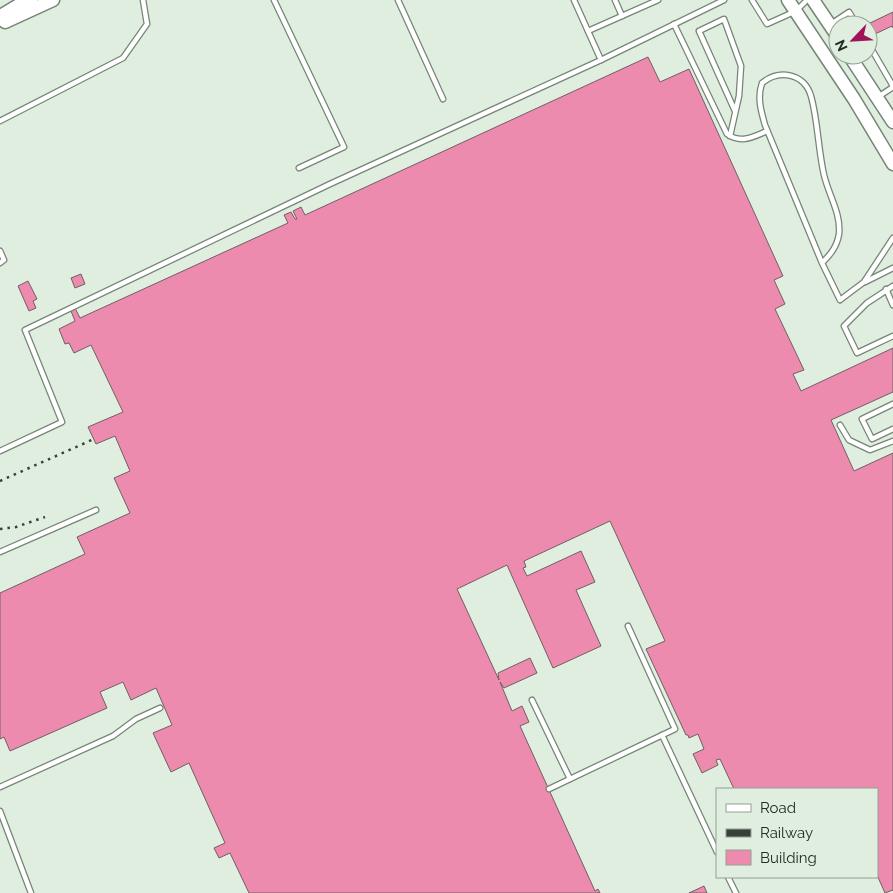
<svg xmlns="http://www.w3.org/2000/svg" width="893" height="893" viewBox="0 0 893 893" font-family="Raleway,sans-serif">
	<style>
		.building { fill: #ed8baf; stroke: #715e64 }
		.lines { fill: none; stroke-linecap: round; stroke-linejoin: round }
		.service-casing { stroke: #768476; stroke-width: 7 }
		.secondary-casing { stroke: #768476; stroke-width: 15 }
		.motorway-casing { stroke: #768476; stroke-width: 18 }
		.service { stroke: #fff; stroke-width: 4.5 }
		.secondary { stroke: #fff; stroke-width: 12 }
		.motorway { stroke: #fff; stroke-width: 15 }
		.rail { stroke: #394039; stroke-width: 2.5; stroke-dasharray: 2.5 5; stroke-linecap: butt }
	</style>
	<rect width="100%" height="100%" fill="#dfeede"/>
	<g class="building">
		<path d="M893,12V28L892,26L875,34L870,23Z"/>
		<path d="M648,57L660,82L689,69L783,276L774,280L785,304L775,309L804,370L793,374L801,391L893,348V392L831,420L854,471L893,453V890L885,893L877,875V789H734L720,759L716,760L718,765L702,773L693,754L704,749L698,734L689,738L688,735H686L646,649L665,641L610,521L524,561L526,567L523,568L527,576L581,551L595,582L576,590L601,646L553,668L507,565L457,589L499,680L498,673L530,658L537,673L504,688L500,682L512,711L522,706L529,722L520,726L595,891L598,889L600,893H249L230,853L219,858L214,848L225,843L189,763L171,772L153,733L172,725L156,688L131,700L123,682L100,692L107,708L10,751L4,737L0,739V593L85,554L77,537L130,513L114,478L130,471L115,436L96,444L88,427L123,412L91,345L74,353L69,343L65,344L59,329L75,321L71,311L75,308L80,318L288,223L284,215L291,212L295,219H297L293,211L301,207L305,215Z"/>
		<path d="M81,274L85,284L75,288L71,278Z"/>
		<path d="M28,281L37,299L33,301L36,308L29,311L18,286Z"/>
		<path d="M704,886L707,893H689Z"/>
	</g>
	<g class="lines">
		<g class="service-casing">
			<g id="service">
				<path d="M274,0L344,147L299,168"/>
				<path d="M398,0L443,99"/>
				<path d="M574,0L601,60"/>
				<path d="M615,0L622,16"/>
				<path d="M752,0L767,24L796,11L807,0"/>
				<path d="M674,24L727,134C741,144 753,137 767,131"/>
				<path d="M831,24L849,12L857,25"/>
				<path d="M588,31L658,0"/>
				<path d="M868,43L893,86"/>
				<path d="M878,97L893,87"/>
				<path d="M0,121L123,58L147,24L143,0"/>
				<path d="M730,136L739,96L741,66L724,19L699,31L735,111"/>
				<path d="M0,251L4,260L0,263"/>
				<path d="M822,263C830,255 837,247 839,234C841,213 829,196 824,175C818,149 818,121 811,96C804,73 779,69 762,83C757,98 761,111 765,125L822,263L840,300L864,282L893,238"/>
				<path d="M865,282L893,268"/>
				<path d="M893,286L867,303L844,326L857,353L893,336"/>
				<path d="M886,289L893,305"/>
				<path d="M893,404L862,419L872,439L893,429"/>
				<path d="M840,425L849,440L870,450L893,441"/>
				<path d="M0,451L62,422L25,330L330,184L601,60L724,0"/>
				<path d="M0,552L96,510"/>
				<path d="M532,700L570,779"/>
				<path d="M662,735L717,852"/>
				<path d="M0,787L113,736L136,719L160,708"/>
				<path d="M549,789L675,729L628,626"/>
				<path d="M0,811L31,893"/>
				<path d="M728,877L736,893"/>
			</g>
		</g>
		<g class="secondary-casing">
			<g id="secondary">
				<path d="M788,0L854,99L893,164"/>
				<path d="M813,0L838,37"/>
				<path d="M5,22L53,0"/>
				<path d="M849,55L893,122"/>
			</g>
		</g>
		<g class="motorway-casing">
			<path id="motorway" d="M0,18L30,0"/>
		</g>
		<use href="#service" class="service"/>
		<use href="#secondary" class="secondary"/>
		<use href="#motorway" class="motorway"/>
		<g class="rail">
			<path d="M0,481L94,439"/>
			<path d="M0,529L16,527L45,517"/>
		</g>
	</g>
	<rect x="716" y="788" width="162" height="90" fill="#dfeede" stroke="#94a094"/>
	<rect x="726" y="804" width="25" height="8" fill="#ffffff" stroke="#94a094"/>
	<text x="760" y="813" font-size="15" fill="#242a24">Road</text>
	<rect x="726" y="829" width="25" height="8" fill="#394039" stroke="#94a094"/>
	<text x="760" y="838" font-size="15" fill="#242a24">Railway</text>
	<rect x="726" y="850" width="25" height="15" fill="#ed8baf" stroke="#94a094"/>
	<text x="760" y="863" font-size="15" fill="#242a24">Building</text>
	<g transform="translate(853 40) rotate(245)"><circle r="24" fill="#dfeede" stroke="#94a094"/>
	<path d="M0-4L9 19L0 12L-9 19Z" fill="#a0125b"/>
	<text y="-8" font-size="14" font-weight="bold" text-anchor="middle" fill="#242a24">N</text>
	</g>
</svg>
